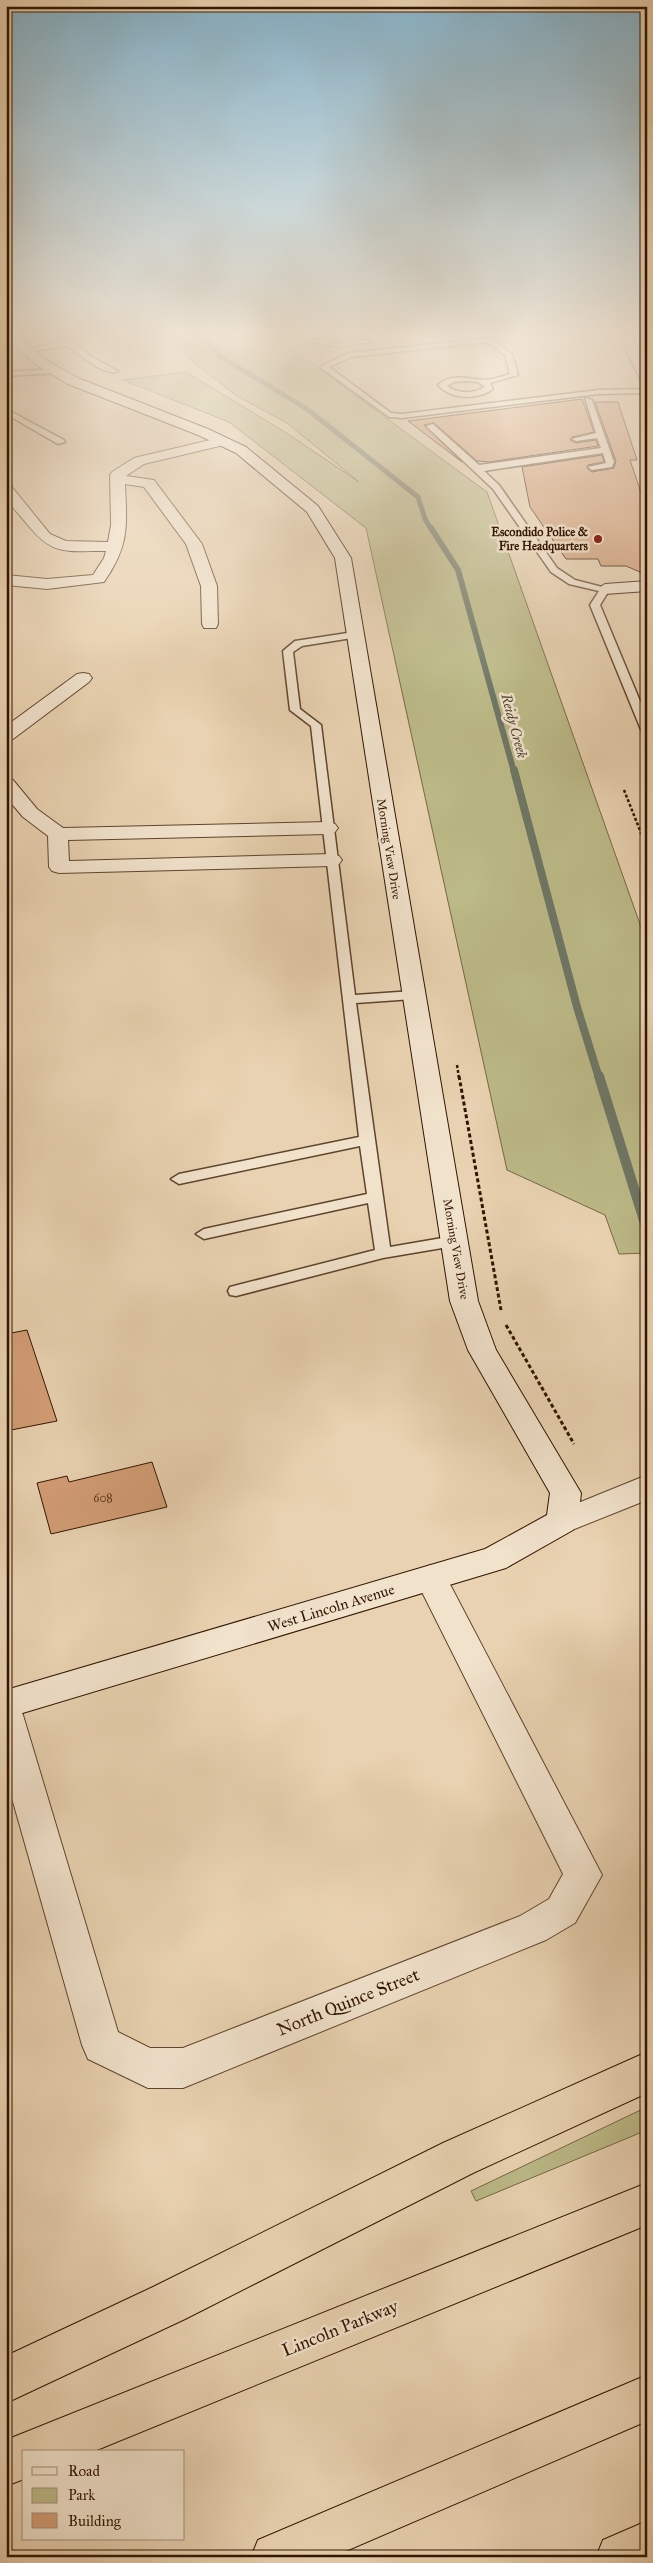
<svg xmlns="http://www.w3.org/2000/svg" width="653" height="2563" viewBox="0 0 653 2563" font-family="'IM FELL Great Primer',serif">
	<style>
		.green { fill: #bcba88; stroke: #766844 }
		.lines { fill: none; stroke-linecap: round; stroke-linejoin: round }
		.stream-far3 { stroke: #6e7766; stroke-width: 5 }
		.stream-far2 { stroke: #6e7766; stroke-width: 6 }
		.stream-far1 { stroke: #6e7766; stroke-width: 8 }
		.stream { stroke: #6e7766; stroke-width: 10 }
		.building { fill: #d39d75; stroke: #311500 }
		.lane-casing { stroke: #5f442c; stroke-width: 3 }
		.street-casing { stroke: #5f442c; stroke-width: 2 }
		.secondary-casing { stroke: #311500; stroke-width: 2 }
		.highway-casing { stroke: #311500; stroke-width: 2 }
		.path-far1 { stroke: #311500; stroke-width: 2.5; stroke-dasharray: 3 2; stroke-linecap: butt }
		.path { stroke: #311500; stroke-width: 3; stroke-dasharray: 4 2.5; stroke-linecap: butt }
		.lane { fill: #f1e2cc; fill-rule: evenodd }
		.street { fill: #f1e2cc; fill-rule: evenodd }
		.secondary { fill: #f1e2cc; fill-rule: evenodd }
		.highway { fill: #e9d2b1; fill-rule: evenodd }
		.poi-dot { fill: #8f2418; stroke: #f1e2cc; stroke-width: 2 }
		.labels { text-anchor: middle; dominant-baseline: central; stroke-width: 5; stroke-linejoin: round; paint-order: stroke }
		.far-poi-label { font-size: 12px; font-weight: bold; fill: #311500; stroke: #f1e2cc; text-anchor: end }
		.far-street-label { font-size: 12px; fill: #311500; stroke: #f1e2cc }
		.number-label { font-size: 12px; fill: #5a371d }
		.far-water-label { font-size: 14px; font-style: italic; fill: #504633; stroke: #f1e2cc }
		.street-label { font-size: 15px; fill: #311500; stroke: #f1e2cc }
		.near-street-label { font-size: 18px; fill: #311500; stroke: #f1e2cc }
	</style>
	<rect width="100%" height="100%" fill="#e9d2b1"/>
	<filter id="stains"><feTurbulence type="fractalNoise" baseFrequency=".004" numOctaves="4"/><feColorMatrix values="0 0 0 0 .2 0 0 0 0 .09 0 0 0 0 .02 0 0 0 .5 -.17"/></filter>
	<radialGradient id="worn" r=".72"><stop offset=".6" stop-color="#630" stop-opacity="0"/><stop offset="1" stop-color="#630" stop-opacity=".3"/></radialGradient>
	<g class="green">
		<path d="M168,336H274L487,492L647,944V1253L619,1254L605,1215L507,1170L366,528L229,422L123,380L186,372L288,434L359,482L287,423L237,396L189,359Z"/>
		<path d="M647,2107V2130L476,2201L471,2191Z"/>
	</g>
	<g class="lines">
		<path class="stream-far3" d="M201,336L221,357L307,409L418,497L425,519L431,529"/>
		<path class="stream-far2" d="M431,528L458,570L514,772"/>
		<path class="stream-far1" d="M514,770L577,1007L599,1078"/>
		<path class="stream" d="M599,1076L647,1230"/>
	</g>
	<g class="building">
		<path d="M582,399L594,432L572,437L570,440L576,443L596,440L598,446L489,462L477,461L434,423L424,425L462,462L408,421Z"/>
		<path d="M595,402H618L637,460H630L647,510V575L626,566H601L598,559H566L530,507L522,467L602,455L604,462L588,465L587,468L592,472L614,468L616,461Z"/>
		<path d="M27,1330L57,1421L6,1431V1334Z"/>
		<path d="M152,1462L167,1507L51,1534L37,1483L67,1476L69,1482Z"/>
	</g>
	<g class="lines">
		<g class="lane-casing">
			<g id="lane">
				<path d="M57,336H65L92,357L118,371C107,378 77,353 68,346L25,352L21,350L64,342Z"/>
				<path d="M282,336H297L337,343L368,340L372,342L337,347Z"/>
				<path d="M509,336H531L495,342L512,354L518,375L490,383L493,389C478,400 451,400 438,385C453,372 470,380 487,380C494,379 503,376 510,374L505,355L487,342L351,357L329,367L391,413L402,414L599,390L647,389V393L599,394L402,418L389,417L320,367L349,353ZM467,381L478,382L485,387C473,394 458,394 447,386L454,382Z"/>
				<path d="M56,369L60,371L59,373L6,376V372Z"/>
				<path d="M585,398L592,400L614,462L612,467L592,470L588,467L606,463L603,453L484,471L499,485L557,568L575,580L610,589L600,605L647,718V735L642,732L590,605L599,591L569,584L551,572L493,489L426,426L433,424L479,465L601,448L597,438L576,441L572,439L596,433Z"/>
				<path d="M6,409L64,440L65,442L58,444L6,414Z"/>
				<path d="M354,632L358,633V637L302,646L293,652L300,709L321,725L355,995L413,991L420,995L413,999L356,1003L390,1247L454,1236L460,1237L462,1241L460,1245L454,1246L383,1258L236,1296L230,1295L228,1291L230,1287L375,1250L368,1203L204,1239L196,1234L204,1229L367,1194L360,1146L179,1184L171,1179L179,1174L359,1137L311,726L290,710L283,651L295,641Z"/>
			</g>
		</g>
		<g class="street-casing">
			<g id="street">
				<path d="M223,437L230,441L228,444L144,464L126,476L154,480L202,544L217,586L218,624L216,628H204L202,624L201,586L186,544L144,487L125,484C127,528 129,546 104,582L47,589L6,585V575L47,579L93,575L104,558L106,551C60,551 52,556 22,518C11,505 6,502 6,485L11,486L50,534L66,541L108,542L111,525L110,475L112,472L134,458Z"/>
				<path d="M83,673L89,674L92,678L89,682L13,739L6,741V726L77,674Z"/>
				<path d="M6,778L13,780L37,809L63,828L328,822L335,824L338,828L335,832L328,834L68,840L69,861L332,854L339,856L342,860L339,864L332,866L59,873L52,871L49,867L48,836L23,817L6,797Z"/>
				<path d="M647,1475V1500L562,1534L551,1530L546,1522L551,1514Z"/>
				<path d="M431,1565L442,1569L602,1875L575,1923L546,1940L183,2088H148L88,2059L82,2045L6,1777V1701L18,1705L23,1715L118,2032L150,2048H183L520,1916L549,1899L563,1874L415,1578L420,1569Z"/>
			</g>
		</g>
		<g class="secondary-casing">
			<g id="secondary">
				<path d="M6,336H16L46,360L78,378L208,429L246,447L318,506L351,558L478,1301L496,1350L581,1493L578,1522L573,1530L506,1568L6,1718V1690L485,1549L547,1515L550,1493L468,1350L450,1301L335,558L307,512L236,453L198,435L68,384L38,366L6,339Z"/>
				<path d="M647,581V591L605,594L597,589L605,584Z"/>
			</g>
		</g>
		<g class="highway-casing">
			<g id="highway">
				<path d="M619,336H631L647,368V385L641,381Z"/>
				<path d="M647,2052V2093L473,2173L185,2319L6,2403V2356L153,2287L443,2143Z"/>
				<path d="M647,2183V2225L92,2452H24V2479L6,2486V2440Z"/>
				<path d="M647,2375V2421L332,2557H251L258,2540Z"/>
				<path d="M647,2521V2557H596L603,2540Z"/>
			</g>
		</g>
		<g class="path-far1">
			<path d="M624,790L647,848"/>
			<path d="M457,1065L459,1078"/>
		</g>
		<g class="path">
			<path d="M459,1076L501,1310"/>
			<path d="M506,1325L574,1444"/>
		</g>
		<use href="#lane" class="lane"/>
		<use href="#street" class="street"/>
		<use href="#secondary" class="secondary"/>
		<use href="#highway" class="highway"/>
	</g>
	<linearGradient id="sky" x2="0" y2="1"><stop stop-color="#87b6cf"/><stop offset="0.48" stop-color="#f5ebdc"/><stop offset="1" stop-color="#f5ebdc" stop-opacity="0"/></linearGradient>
	<rect width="653" height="695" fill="url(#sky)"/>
	<circle class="poi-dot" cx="598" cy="539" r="5"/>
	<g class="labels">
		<g class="far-poi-label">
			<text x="588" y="532">Escondido Police &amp;<tspan x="588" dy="14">Fire Headquarters</tspan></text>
		</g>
		<g class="far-street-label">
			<text transform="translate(389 849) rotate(81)">Morning View Drive</text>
			<text transform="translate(456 1249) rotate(80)">Morning View Drive</text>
		</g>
		<g class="number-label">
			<text x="103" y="1498">608</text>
		</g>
		<g class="far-water-label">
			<text transform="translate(514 726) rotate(75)">Reidy Creek</text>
		</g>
		<g class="street-label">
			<text transform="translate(331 1608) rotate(-17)">West Lincoln Avenue</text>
		</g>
		<g class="near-street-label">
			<text transform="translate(348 2002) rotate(-22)">North Quince Street</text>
			<text transform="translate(340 2328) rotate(-22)">Lincoln Parkway</text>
		</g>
	</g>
	<rect width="653" height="2563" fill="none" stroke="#e9d2b1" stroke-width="25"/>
	<rect x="8" y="8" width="638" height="2548" fill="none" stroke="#311500" stroke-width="2.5"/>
	<rect x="12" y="12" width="628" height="2538" fill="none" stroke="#311500"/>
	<rect x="22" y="2450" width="162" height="90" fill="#f1e2cc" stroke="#a4907a"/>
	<rect x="32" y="2467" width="25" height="8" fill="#f1e2cc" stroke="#a4907a"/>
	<text x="68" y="2476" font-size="15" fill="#311500">Road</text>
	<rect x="32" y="2488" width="25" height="15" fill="#bcba88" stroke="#a4907a"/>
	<text x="68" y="2500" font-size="15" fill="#311500">Park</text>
	<rect x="32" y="2513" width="25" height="15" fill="#d39d75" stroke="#a4907a"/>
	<text x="68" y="2526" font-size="15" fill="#311500">Building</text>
	<rect width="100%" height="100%" filter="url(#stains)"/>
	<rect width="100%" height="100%" fill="url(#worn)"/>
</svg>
